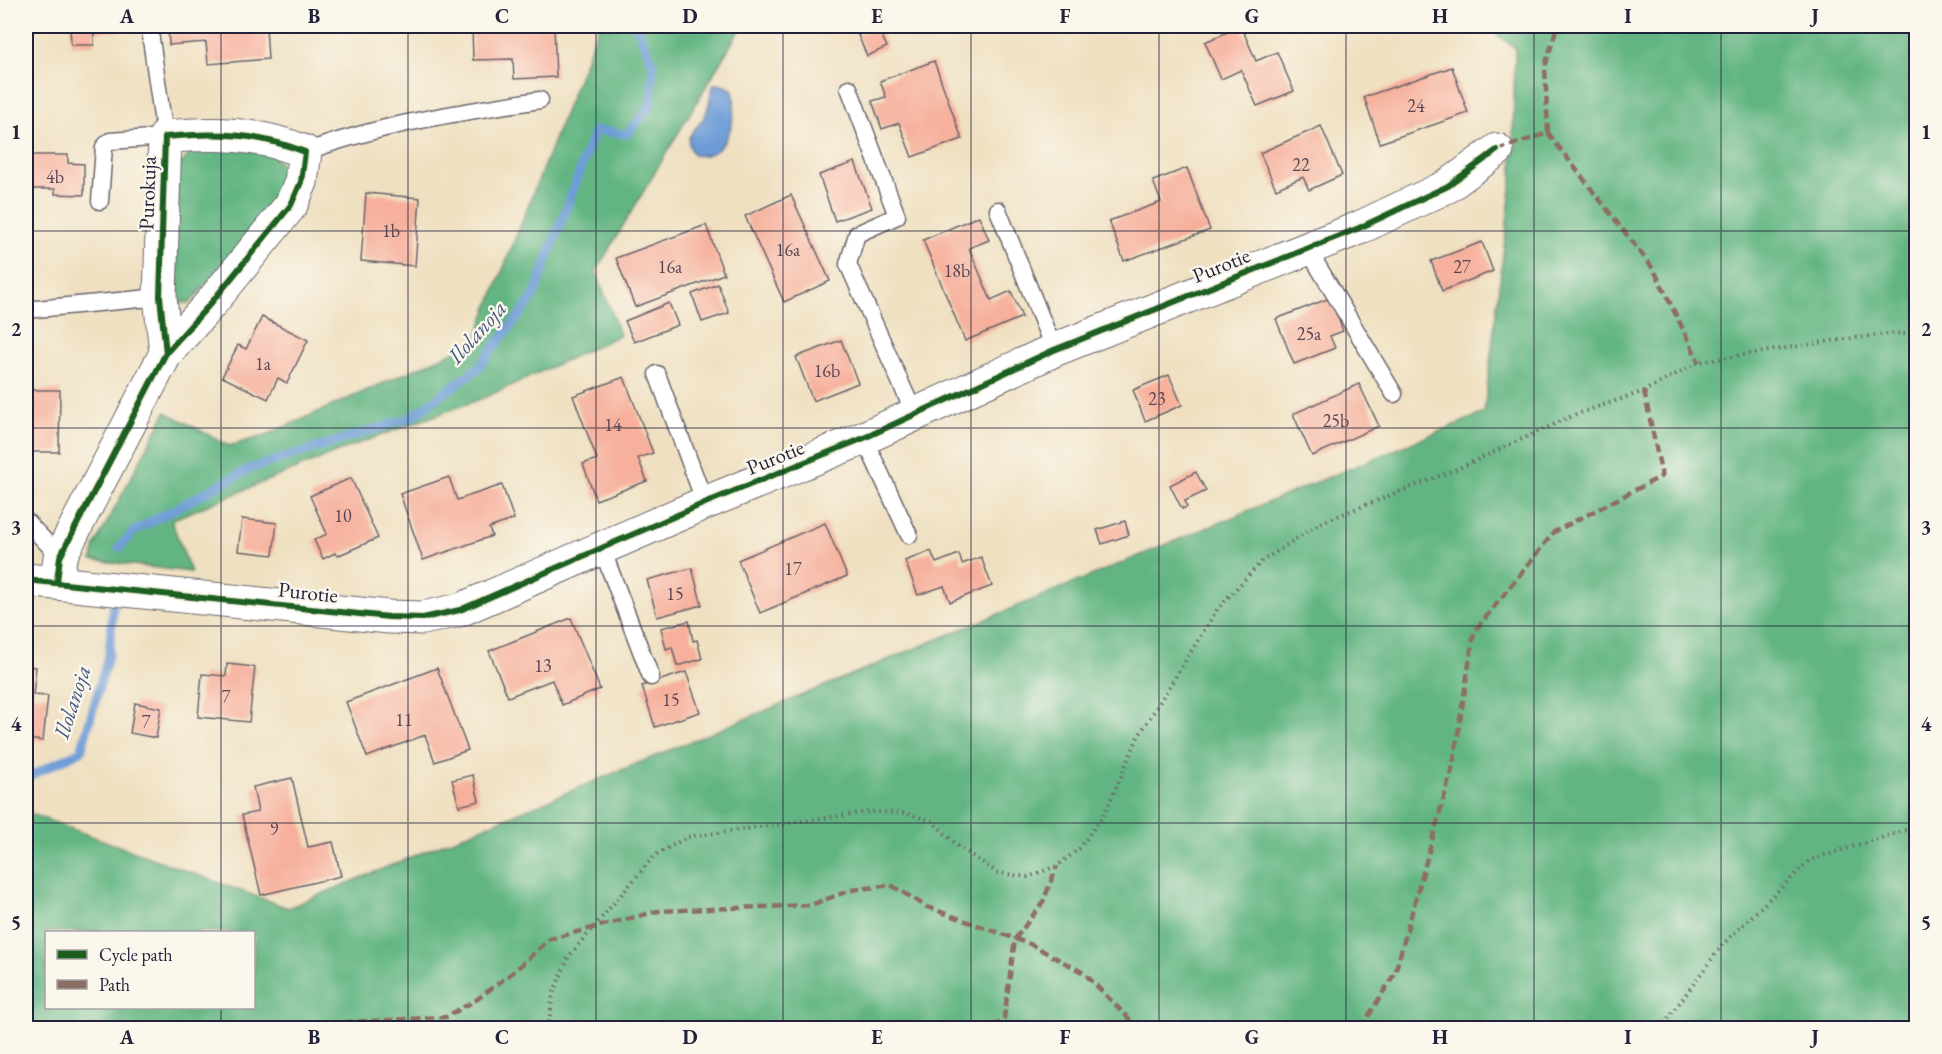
<svg xmlns="http://www.w3.org/2000/svg" width="1942" height="1054" viewBox="0 0 1942 1054" font-family="'EB Garamond',serif">
	<style>
		.forest { fill: #62b582; stroke: #426c5e; stroke-width: 1.5; fill-rule: evenodd }
		.water { fill: #6d9cd6; stroke: #485f88; stroke-width: 1.5 }
		.lines { fill: none; stroke-linecap: round; stroke-linejoin: round }
		.stream { stroke: #6d9cd6; stroke-width: 9 }
		.building { fill: #f6b09c }
		.lane-casing { stroke: #6a646a; stroke-width: 19 }
		.street-casing { stroke: #6a646a; stroke-width: 35 }
		.path { stroke: #6a646a; stroke-width: 4; stroke-dasharray: 1.5 4.5; stroke-linecap: butt }
		.lane { stroke: #fff; stroke-width: 16 }
		.street { stroke: #fff; stroke-width: 33 }
		.quiet { stroke: #8d6e63; stroke-width: 4.5; stroke-dasharray: 9 4.5; stroke-linecap: butt }
		.cycleway-casing { stroke: #fbf7ec; stroke-width: 10 }
		.cycleway { stroke: #1b5e20; stroke-width: 6 }
		.grid { fill: none; stroke: #22223b; stroke-width: 1.5; stroke-opacity: 0.55 }
		.labels { text-anchor: middle; dominant-baseline: central; stroke-width: 5; stroke-linejoin: round; paint-order: stroke }
		.number-label { font-size: 18px; fill: #574653 }
		.street-label { font-size: 21px; fill: #22223b; stroke: #fbf7ec }
		.water-label { font-size: 22px; font-style: italic; fill: #445981; stroke: #fbf7ec }
		.neatline { fill: none; stroke: #22223b; stroke-width: 2 }
		.grid-label { font-size: 20px; text-anchor: middle; font-weight: bold; fill: #22223b }
	</style>
	<rect width="100%" height="100%" fill="#fbf7ec"/>
	<filter id="ink" filterUnits="userSpaceOnUse"><feTurbulence type="fractalNoise" baseFrequency=".0167" numOctaves="2"/><feDisplacementMap in="SourceGraphic" scale="12" xChannelSelector="R" yChannelSelector="G"/><feConvolveMatrix kernelMatrix="1 2 1 2 8 2 1 2 1" color-interpolation-filters="sRGB"/></filter>
	<filter id="wash" filterUnits="userSpaceOnUse"><feTurbulence type="fractalNoise" baseFrequency=".008" numOctaves="4" result="noise"/><feDisplacementMap in="SourceGraphic" scale="24" xChannelSelector="R" yChannelSelector="G"/><feGaussianBlur stdDeviation="1.35" result="paint"/><feColorMatrix in="noise" values="0 0 0 0 0 0 0 0 0 0 0 0 0 0 0 0 0 1.4 0 .05"/><feComposite in="paint" operator="in"/></filter>
	<g filter="url(#wash)">
		<rect width="100%" height="100%" fill="#efe0c1"/>
		<g class="forest">
			<path d="M599,26H742L596,271L620,335L486,397L357,444L171,520L191,572L92,560L95,545L166,412L229,446L264,436L474,343Z"/>
			<path d="M1485,26H1916V1028H26V812L288,908L1484,413L1512,180L1515,48ZM46,932H254V1008H46Z"/>
			<path d="M222,146L271,153L285,170L283,193L190,303L176,302L173,172L192,152Z"/>
		</g>
		<path class="water" d="M714,84L724,85L733,90C738,117 727,161 694,155C679,133 699,131 706,113C710,104 710,94 714,84Z"/>
		<g class="lines">
			<g class="stream">
				<path d="M119,548L134,531L249,469L410,418L477,369L533,298L595,130L627,134L651,105L653,64L636,26"/>
				<path d="M26,778L81,751L109,653L113,607"/>
			</g>
		</g>
		<g id="blocks">
			<g class="building">
				<path d="M70,26H119V31L94,32V45H71Z"/>
				<path d="M168,26H225V29L266,26L268,59L208,64L206,42L169,45Z"/>
				<path d="M472,26H554L556,77L514,79L513,59L473,60Z"/>
				<path d="M877,26L887,47L867,56L858,35Z"/>
				<path d="M1241,26L1256,61L1277,52L1294,91L1257,106L1241,70L1221,79L1205,42Z"/>
				<path d="M934,61L962,139L912,157L899,123L882,129L872,101L886,97L880,81Z"/>
				<path d="M1452,67L1468,113L1380,143L1364,97Z"/>
				<path d="M1321,126L1342,175L1309,190L1303,177L1276,189L1260,153Z"/>
				<path d="M27,155H68V163L84,164V195L55,194V189H27Z"/>
				<path d="M855,162L872,208L835,221L819,175Z"/>
				<path d="M1187,168L1210,230L1124,261L1109,221L1161,202L1153,181Z"/>
				<path d="M366,193L420,198L415,266L361,261Z"/>
				<path d="M791,195L830,281L784,302L745,216Z"/>
				<path d="M979,216L989,240L969,248L991,300L1011,291L1022,317L965,341L923,240Z"/>
				<path d="M706,225L724,274L635,307L616,258Z"/>
				<path d="M1482,242L1493,271L1442,291L1431,261Z"/>
				<path d="M718,284L729,313L702,322L692,294Z"/>
				<path d="M1330,298L1343,331L1330,336L1335,348L1294,364L1276,319Z"/>
				<path d="M669,303L678,325L634,342L625,321Z"/>
				<path d="M262,317L308,340L287,383L278,378L268,399L222,377L238,345L246,349Z"/>
				<path d="M841,340L858,383L813,401L796,357Z"/>
				<path d="M1169,375L1182,405L1145,421L1133,390Z"/>
				<path d="M624,377L653,453L638,458L647,481L596,500L583,464L597,459L573,396Z"/>
				<path d="M1359,384L1379,426L1312,456L1293,414Z"/>
				<path d="M26,390H60L59,452H26Z"/>
				<path d="M1196,472L1206,491L1185,501L1187,507L1182,509L1170,485Z"/>
				<path d="M449,477L457,500L502,485L514,519L489,528L492,536L423,560L400,494Z"/>
				<path d="M351,478L378,538L337,556L335,553L323,559L314,540L327,534L310,496Z"/>
				<path d="M242,519L277,523L273,555L238,551Z"/>
				<path d="M1125,521L1129,535L1102,544L1097,530Z"/>
				<path d="M825,523L847,576L760,613L738,560Z"/>
				<path d="M931,551L936,563L959,554L962,564L981,557L992,586L950,602L944,586L918,595L905,561Z"/>
				<path d="M692,568L702,605L657,617L647,580Z"/>
				<path d="M571,618L600,689L562,705L552,680L508,697L489,651Z"/>
				<path d="M689,621L693,641L697,640L702,659L677,666L672,647L666,649L661,628Z"/>
				<path d="M227,664L255,667L249,722L198,717L202,674L226,676Z"/>
				<path d="M26,666L36,667L33,695L48,696L43,741L26,739Z"/>
				<path d="M437,668L468,750L435,762L425,735L367,757L346,702Z"/>
				<path d="M686,672L700,712L655,727L642,686Z"/>
				<path d="M135,703L161,708L156,738L130,733Z"/>
				<path d="M473,775L479,801L459,806L452,780Z"/>
				<path d="M292,778L308,847L333,842L341,876L261,895L242,815L258,812L253,787Z"/>
			</g>
		</g>
	</g>
	<g filter="url(#ink)">
		<use href="#blocks" fill-opacity="0" stroke="#6a646a" stroke-width="1.5"/>
		<g class="lines">
			<g class="lane-casing">
				<g id="lane">
					<path d="M849,88L897,216L857,234L848,264L914,413"/>
					<path d="M305,152C382,124 460,112 540,100"/>
					<path d="M100,201L104,147L110,141L165,137L150,32"/>
					<path d="M998,210L1054,350"/>
					<path d="M1307,248L1394,394"/>
					<path d="M26,310L160,297"/>
					<path d="M657,374L705,503"/>
					<path d="M864,438L909,535"/>
					<path d="M26,521L60,557"/>
					<path d="M602,549L651,677"/>
				</g>
			</g>
			<g class="street-casing">
				<g id="street">
					<path d="M26,580L389,617L423,618L460,610L705,503L864,438L1054,350L1359,228L1448,186L1497,150"/>
					<path d="M57,581L60,557L166,353L211,303L291,205L301,182L305,152C258,133 215,132 165,137L160,297L166,353"/>
				</g>
			</g>
			<g class="path">
				<path d="M548,1028L553,994L569,956L654,856L687,837L868,812L905,813L932,821L959,847L998,873L1028,877L1057,866L1080,848L1106,811L1138,737L1218,608L1262,561L1320,523L1457,469L1574,415L1644,391L1699,362L1831,341L1896,333L1916,335"/>
				<path d="M1661,1028L1723,944L1810,860L1916,827"/>
			</g>
			<use href="#lane" class="lane"/>
			<use href="#street" class="street"/>
			<g class="quiet">
				<path d="M1548,133L1654,270L1699,362"/>
				<path d="M1497,150L1548,133L1545,67L1557,26"/>
				<path d="M305,1028L311,1024L446,1017L476,1000L512,973L550,939L658,911L811,905L851,890L891,885L927,907L1030,944L1084,973L1138,1028"/>
				<path d="M993,1028L1004,1018L1015,939L1043,902L1057,866"/>
				<path d="M1361,1028L1395,973L1453,765L1474,632L1554,532L1662,476L1644,391"/>
			</g>
			<g class="cycleway-casing">
				<g id="cycleway">
					<path d="M26,580L389,617L423,618L460,610L705,503L864,438L1054,350L1359,228L1448,186L1497,150"/>
					<path d="M57,581L60,557L166,353L211,303L291,205L301,182L305,152C258,133 215,132 165,137L160,297L166,353"/>
				</g>
			</g>
			<use href="#cycleway" class="cycleway"/>
		</g>
	</g>
	<path class="grid" d="M221,26V932M408,26V1028M596,26V1028M783,26V1028M971,26V1028M1159,26V1028M1346,26V1028M1534,26V1028M1721,26V1028M26,231H1916M26,428H1916M26,626H1916M26,823H1916M221,1008V1028"/>
	<g class="labels">
		<g class="number-label">
			<text x="1416" y="105">24</text>
			<text x="1301" y="164">22</text>
			<text x="55" y="176">4b</text>
			<text x="391" y="230">1b</text>
			<text x="788" y="249">16a</text>
			<text x="670" y="266">16a</text>
			<text x="1462" y="266">27</text>
			<text x="957" y="270">18b</text>
			<text x="1309" y="333">25a</text>
			<text x="263" y="363">1a</text>
			<text x="827" y="370">16b</text>
			<text x="1157" y="398">23</text>
			<text x="1336" y="420">25b</text>
			<text x="613" y="424">14</text>
			<text x="343" y="515">10</text>
			<text x="793" y="568">17</text>
			<text x="675" y="593">15</text>
			<text x="543" y="665">13</text>
			<text x="226" y="696">7</text>
			<text x="671" y="699">15</text>
			<text x="404" y="719">11</text>
			<text x="146" y="721">7</text>
			<text x="274" y="828">9</text>
		</g>
		<g class="street-label">
			<text transform="translate(147 193) rotate(-88)">Purokuja</text>
			<text transform="translate(1221 265) rotate(-22)">Purotie</text>
			<text transform="translate(775 457) rotate(-22)">Purotie</text>
			<text transform="translate(308 592) rotate(6)">Purotie</text>
		</g>
		<g class="water-label">
			<text transform="translate(477 332) rotate(-48)">Ilolanoja</text>
			<text transform="translate(72 702) rotate(-72)">Ilolanoja</text>
		</g>
	</g>
	<rect width="1942" height="1054" fill="none" stroke="#fbf7ec" stroke-width="66"/>
	<rect x="45" y="931" width="210" height="78" fill="#fbf7ec" stroke="#a4a2a5" stroke-width="1.5"/>
	<rect x="57" y="950" width="30" height="9" fill="#1b5e20" stroke="#a4a2a5" stroke-width="1.5"/>
	<text x="99" y="961" font-size="18" fill="#22223b">Cycle path</text>
	<rect x="57" y="980" width="30" height="9" fill="#8d6e63" stroke="#a4a2a5" stroke-width="1.5"/>
	<text x="99" y="991" font-size="18" fill="#22223b">Path</text>
	<rect x="33" y="33" width="1876" height="988" class="neatline"/>
	<g class="grid-label">
		<text x="127" y="23">A</text>
		<text x="314" y="23">B</text>
		<text x="502" y="23">C</text>
		<text x="690" y="23">D</text>
		<text x="877" y="23">E</text>
		<text x="1065" y="23">F</text>
		<text x="1252" y="23">G</text>
		<text x="1440" y="23">H</text>
		<text x="1628" y="23">I</text>
		<text x="1815" y="23">J</text>
		<text x="16" y="139">1</text>
		<text x="1926" y="139">1</text>
		<text x="16" y="336">2</text>
		<text x="1926" y="336">2</text>
		<text x="16" y="534">3</text>
		<text x="1926" y="534">3</text>
		<text x="16" y="731">4</text>
		<text x="1926" y="731">4</text>
		<text x="16" y="929">5</text>
		<text x="1926" y="929">5</text>
		<text x="127" y="1044">A</text>
		<text x="314" y="1044">B</text>
		<text x="502" y="1044">C</text>
		<text x="690" y="1044">D</text>
		<text x="877" y="1044">E</text>
		<text x="1065" y="1044">F</text>
		<text x="1252" y="1044">G</text>
		<text x="1440" y="1044">H</text>
		<text x="1628" y="1044">I</text>
		<text x="1815" y="1044">J</text>
	</g>
</svg>
